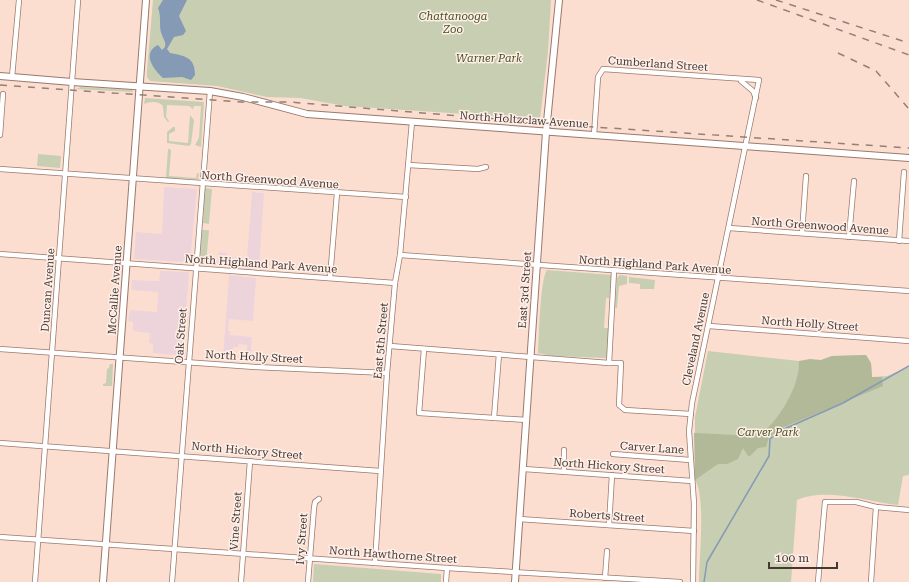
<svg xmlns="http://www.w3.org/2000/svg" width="909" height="582" viewBox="0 0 909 582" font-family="'Roboto Serif',serif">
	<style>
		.industrial { fill: #edd4db }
		.green { fill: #c7ceb2 }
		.forest { fill: #b1b999 }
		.water { fill: #859ab4 }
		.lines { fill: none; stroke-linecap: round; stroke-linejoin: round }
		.stream { stroke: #859ab4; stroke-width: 1.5 }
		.street-casing { stroke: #9b796b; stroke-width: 6 }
		.secondary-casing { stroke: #9b796b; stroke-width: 8 }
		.street { stroke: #fff; stroke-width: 4.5 }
		.secondary { stroke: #fff; stroke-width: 6 }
		.rail { stroke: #957f76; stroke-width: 1.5; stroke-dasharray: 7 7; stroke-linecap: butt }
		.labels { text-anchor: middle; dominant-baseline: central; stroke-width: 3; stroke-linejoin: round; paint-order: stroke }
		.park-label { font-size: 11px; font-style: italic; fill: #48511e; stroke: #feefe8 }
		.street-label { font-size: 11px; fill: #463731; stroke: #feefe8 }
	</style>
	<rect width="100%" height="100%" fill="#fcded1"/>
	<g class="industrial">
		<path d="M164,187L197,189L190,262L134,259L136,232L162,234Z"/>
		<path d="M252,192L264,193L259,268L244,267V259L247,258Z"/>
		<path d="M219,252L227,253V257L239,258L238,267L207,264V260L218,261Z"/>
		<path d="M160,271L189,272L183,355L182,356L153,353V344L149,343L150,333L133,331V322L128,321L130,310L157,312L158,292L131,290L132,280L159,281Z"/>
		<path d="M229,275L256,278L253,321L229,319L228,331H230V335L252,337L251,352L247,351V345L238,344V347H233L232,359H223Z"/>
	</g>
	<g class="green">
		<path d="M153,0H551L548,51L540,119L345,106L300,98L267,97L217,86L150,81L147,77V71Z"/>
		<path d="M81,87L132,90L133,92L76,89Z"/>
		<path d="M145,98L204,102L201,147L195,145L199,138L201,106H194L193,109L189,106L167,105L166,117L169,121L168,122L164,117L163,106C159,101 150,101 144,104Z"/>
		<path d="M190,115L194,120L191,144L189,146L167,143V132L173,127H175V131L169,134V141L188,143Z"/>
		<path d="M168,149H170L171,151L169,176L196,178L197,173L199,174L198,179L166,178Z"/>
		<path d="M38,154L61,156L60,168L37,166Z"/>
		<path d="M205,188L212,189L209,224L203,223Z"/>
		<path d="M202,230H209L206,264H200Z"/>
		<path d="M547,270L612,275L609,298H606L604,328H609L607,358L552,356L538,353C539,337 540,280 547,270Z"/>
		<path d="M620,275L627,276V284L619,286L617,308H615L617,278Z"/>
		<path d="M629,277L655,280L654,289H640V284L629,283Z"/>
		<path d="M708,351L799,361L821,360L832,356L866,355L871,363L872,377L887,376L909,367V475L903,476L898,505C869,502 825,487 797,500L791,582H699C699,560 706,495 695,480V417Z"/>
		<path d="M110,364H113L112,386H103V384L106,383L107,369L109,368Z"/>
		<path d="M314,564L441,574V582H313Z"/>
	</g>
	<path class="forest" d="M866,355L871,363L872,377H882L883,386L784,427L769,437L766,447L758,448L750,456H748L743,448L738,459L727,464H718L695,480L694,433L757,436C773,429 794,394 797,377C799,372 799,366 799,361L810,359L821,360L832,356Z"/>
	<path class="water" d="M163,0H187L179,16L186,31L183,35L174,37L167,49L170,53C185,56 195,57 195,75L191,80L182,77L163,78C154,70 141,53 158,45L162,50L165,47C166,41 164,41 162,35C158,27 162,17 158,8Z"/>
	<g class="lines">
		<path class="stream" d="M704,582L707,562L769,456L770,439L782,430L843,403L909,366"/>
		<g class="street-casing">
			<g id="street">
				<path d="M12,77L19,0"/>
				<path d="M741,81L753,91L756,98"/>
				<path d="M0,135L3,94"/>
				<path d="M594,135L598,77L603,69L759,80L692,403L689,431L694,504L693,582"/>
				<path d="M408,165L478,169L486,167"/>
				<path d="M0,169L406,197"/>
				<path d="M729,228L909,241"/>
				<path d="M802,233L806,176"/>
				<path d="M849,237L854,181"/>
				<path d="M899,241L904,172"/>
				<path d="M0,254L395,283"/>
				<path d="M400,255L909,291"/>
				<path d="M614,271L609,363H621L619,405L625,410L691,414"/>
				<path d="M330,278L337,193"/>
				<path d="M709,326L909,341"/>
				<path d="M390,346L609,363"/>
				<path d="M0,349L255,367L387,373"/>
				<path d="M424,349L419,413L527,420"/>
				<path d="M494,418L499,354"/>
				<path d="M0,443L380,471"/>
				<path d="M613,454L690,460"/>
				<path d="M524,469L692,481"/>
				<path d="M564,472V450"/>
				<path d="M519,519L694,531"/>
				<path d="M609,525L612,475"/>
				<path d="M0,537L447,568L680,582"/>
				<path d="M375,563L387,373L395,283L400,255L412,122"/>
				<path d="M605,578L607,551"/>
				<path d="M35,582L78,0"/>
				<path d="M172,582L210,91"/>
				<path d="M241,582L250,461"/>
				<path d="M308,582L314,508L315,502L319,499"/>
				<path d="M446,582L447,568"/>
				<path d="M818,582L825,502H856L876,507L909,510"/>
				<path d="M871,582L876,507"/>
			</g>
		</g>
		<g class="secondary-casing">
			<g id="secondary">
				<path d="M0,76L72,82L210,91L243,97L307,114L909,158"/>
				<path d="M103,582L146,0"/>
				<path d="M515,582L546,132L559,0"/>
			</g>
		</g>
		<use href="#street" class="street"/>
		<use href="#secondary" class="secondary"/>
		<g class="rail">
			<path d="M757,0L909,55"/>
			<path d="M776,0L909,43"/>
			<path d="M838,53L876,71L909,109"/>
			<path d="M0,85L241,102H289L594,127L909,148"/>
		</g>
	</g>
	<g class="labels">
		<g class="park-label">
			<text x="453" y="16">Chattanooga<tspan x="453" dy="13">Zoo</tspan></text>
			<text x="489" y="58">Warner Park</text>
			<text x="768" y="432">Carver Park</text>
		</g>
		<g class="street-label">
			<text transform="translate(658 64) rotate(4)">Cumberland Street</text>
			<text transform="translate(524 120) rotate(4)">North Holtzclaw Avenue</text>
			<text transform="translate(270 180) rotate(4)">North Greenwood Avenue</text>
			<text transform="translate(820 226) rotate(4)">North Greenwood Avenue</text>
			<text transform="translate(261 264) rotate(4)">North Highland Park Avenue</text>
			<text transform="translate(655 265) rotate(4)">North Highland Park Avenue</text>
			<text transform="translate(48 290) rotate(-86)">Duncan Avenue</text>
			<text transform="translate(115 290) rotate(-86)">McCallie Avenue</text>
			<text transform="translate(525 290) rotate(-86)">East 3rd Street</text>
			<text transform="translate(810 324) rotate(4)">North Holly Street</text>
			<text transform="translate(181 336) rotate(-86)">Oak Street</text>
			<text transform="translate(696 339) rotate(-78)">Cleveland Avenue</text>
			<text transform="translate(381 341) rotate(-85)">East 5th Street</text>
			<text transform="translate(254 357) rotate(3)">North Holly Street</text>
			<text transform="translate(652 448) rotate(4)">Carver Lane</text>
			<text transform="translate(247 451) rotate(5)">North Hickory Street</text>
			<text transform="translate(609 466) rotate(4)">North Hickory Street</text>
			<text transform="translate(607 516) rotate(4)">Roberts Street</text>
			<text transform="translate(236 521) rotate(-86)">Vine Street</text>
			<text transform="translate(302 539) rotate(-86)">Ivy Street</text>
			<text transform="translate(393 555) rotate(4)">North Hawthorne Street</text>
		</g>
	</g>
	<path d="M769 562v6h68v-6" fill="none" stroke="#463731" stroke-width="2"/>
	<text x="775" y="562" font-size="12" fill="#463731" stroke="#feefe8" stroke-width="3" paint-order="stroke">100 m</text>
</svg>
